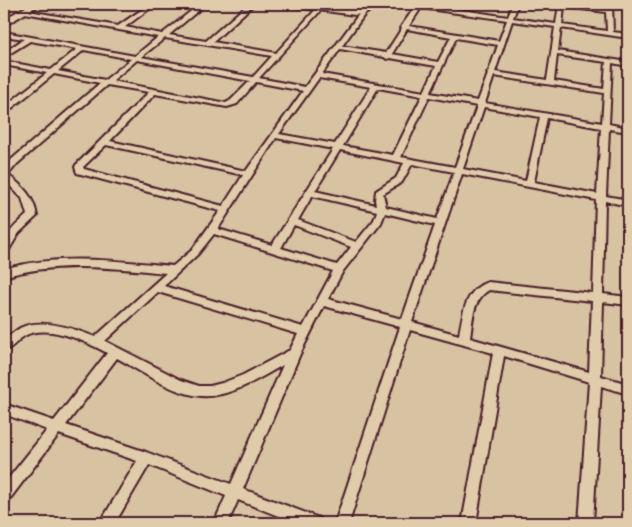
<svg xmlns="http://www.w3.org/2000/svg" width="632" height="527" viewBox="0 0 632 527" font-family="Delius,sans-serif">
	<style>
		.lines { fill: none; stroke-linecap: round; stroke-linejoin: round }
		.street-casing { stroke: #4a1f2b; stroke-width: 4 }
		.secondary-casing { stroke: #4a1f2b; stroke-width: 4 }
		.street { fill: #e0ccaa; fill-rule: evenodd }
		.secondary { fill: #e0ccaa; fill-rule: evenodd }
	</style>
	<rect width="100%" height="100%" fill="#d7c2a2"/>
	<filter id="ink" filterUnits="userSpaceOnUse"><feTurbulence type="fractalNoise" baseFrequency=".02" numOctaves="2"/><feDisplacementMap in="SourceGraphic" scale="10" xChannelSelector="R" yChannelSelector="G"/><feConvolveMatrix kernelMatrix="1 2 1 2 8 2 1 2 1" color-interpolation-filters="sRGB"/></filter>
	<g filter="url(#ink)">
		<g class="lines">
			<g class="street-casing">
				<path id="street" d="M150,4H156L125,27L162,34L200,4H206L169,35L206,41L248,4H254L213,42L276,53L318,7H322V9L259,78L305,87L362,10L367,11L342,46L386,53L402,28L401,27L415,7L405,4H423L508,17L512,4H518L513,18L556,24L559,4L606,9V4H612L613,32L628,34V38L561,28L558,51L628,62V66L612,63L609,124L628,128V132L609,129L606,196L628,200V206L605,201L603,294L628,297V305L603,302L601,376L628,384V394L601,386L593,523H579L589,382L504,356L476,523H462L493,353L410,330L349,523H335L400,327L324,306L300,354L243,489L319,518L321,523H296L238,500L228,523H214L226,496L149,465L115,523H100L137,461L59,434L9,500L4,502V484L47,430L4,414V404L54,421L107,353C87,342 50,324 26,335C18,339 13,348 4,351V340C9,336 14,332 20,328C41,317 75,329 95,337L166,273C112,268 57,261 4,277V269C59,253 117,261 173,266L192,250L220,211L77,173L75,167L76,165L149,92L107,85L17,164L8,175C23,186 34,197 37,216L19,233L7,253L4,254C4,234 13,228 27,215L22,198L4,180V170L11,160L100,83L54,74L7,112H4V107L47,73L4,65V61L51,70L77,49L30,41L4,57V52L24,39L4,36V32L135,56L158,37L19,12L22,10L118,26ZM564,7L606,12L607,31L562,25ZM421,8L507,20L499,41L409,26ZM512,21L555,27L547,80L495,72ZM407,29L451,37L438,62L392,54ZM165,38L272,56L253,77L141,57ZM456,38L498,45L489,71L487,73L488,74L478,101L430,93ZM340,49L384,57L387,59L390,58L436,66L424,92L322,74ZM84,50L131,59L105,80L58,71ZM557,55L606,62L604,89L554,81ZM137,60L250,81L231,100L226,103L112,81ZM494,76L604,93L602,123L485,103ZM319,78L371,87L335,144L279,134ZM256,82L303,91L246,171L110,141L155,94L227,107L237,104ZM378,88L422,96L393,155L343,146ZM429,97L477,106L455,167L401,157ZM484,107L540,117L526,181L463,169ZM547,118L601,128L597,194L534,182ZM276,138L333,149L272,245L218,229ZM106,145L243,175L223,206L84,169L83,167ZM340,150L404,163L396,178L376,191L375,200L376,205L315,191ZM412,164L454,172L437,219L386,207L383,194L402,182ZM462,174L596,200L593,293L488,282C465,289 463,314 459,335L412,322ZM312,196L377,211L374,220L356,242L298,220ZM385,213L435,225L402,319L328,299L343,271L381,223ZM294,225L351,247L337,265L281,248ZM214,234L333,271L303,327L164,286L198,254ZM489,290L592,301L589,372L470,338C473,320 472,300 489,290ZM158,292L298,334L290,350L243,375L222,383L210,386H199L181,380L105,341ZM117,358C141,371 173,394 201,396C229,398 260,378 283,365L231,484L146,452L66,425Z"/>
			</g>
			<g class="secondary-casing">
				<g id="secondary">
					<path d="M31,4H41L4,26V19Z"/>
					<path d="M292,4H313L355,9H361L367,4H376L367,13L355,15L296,7Z"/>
				</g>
			</g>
			<use href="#street" class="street"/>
			<use href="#secondary" class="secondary"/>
		</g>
	</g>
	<rect width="632" height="527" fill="none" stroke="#e0ccaa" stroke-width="20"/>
	<rect x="10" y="10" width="612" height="507" fill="none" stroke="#4a1f2b" stroke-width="2" filter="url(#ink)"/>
</svg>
